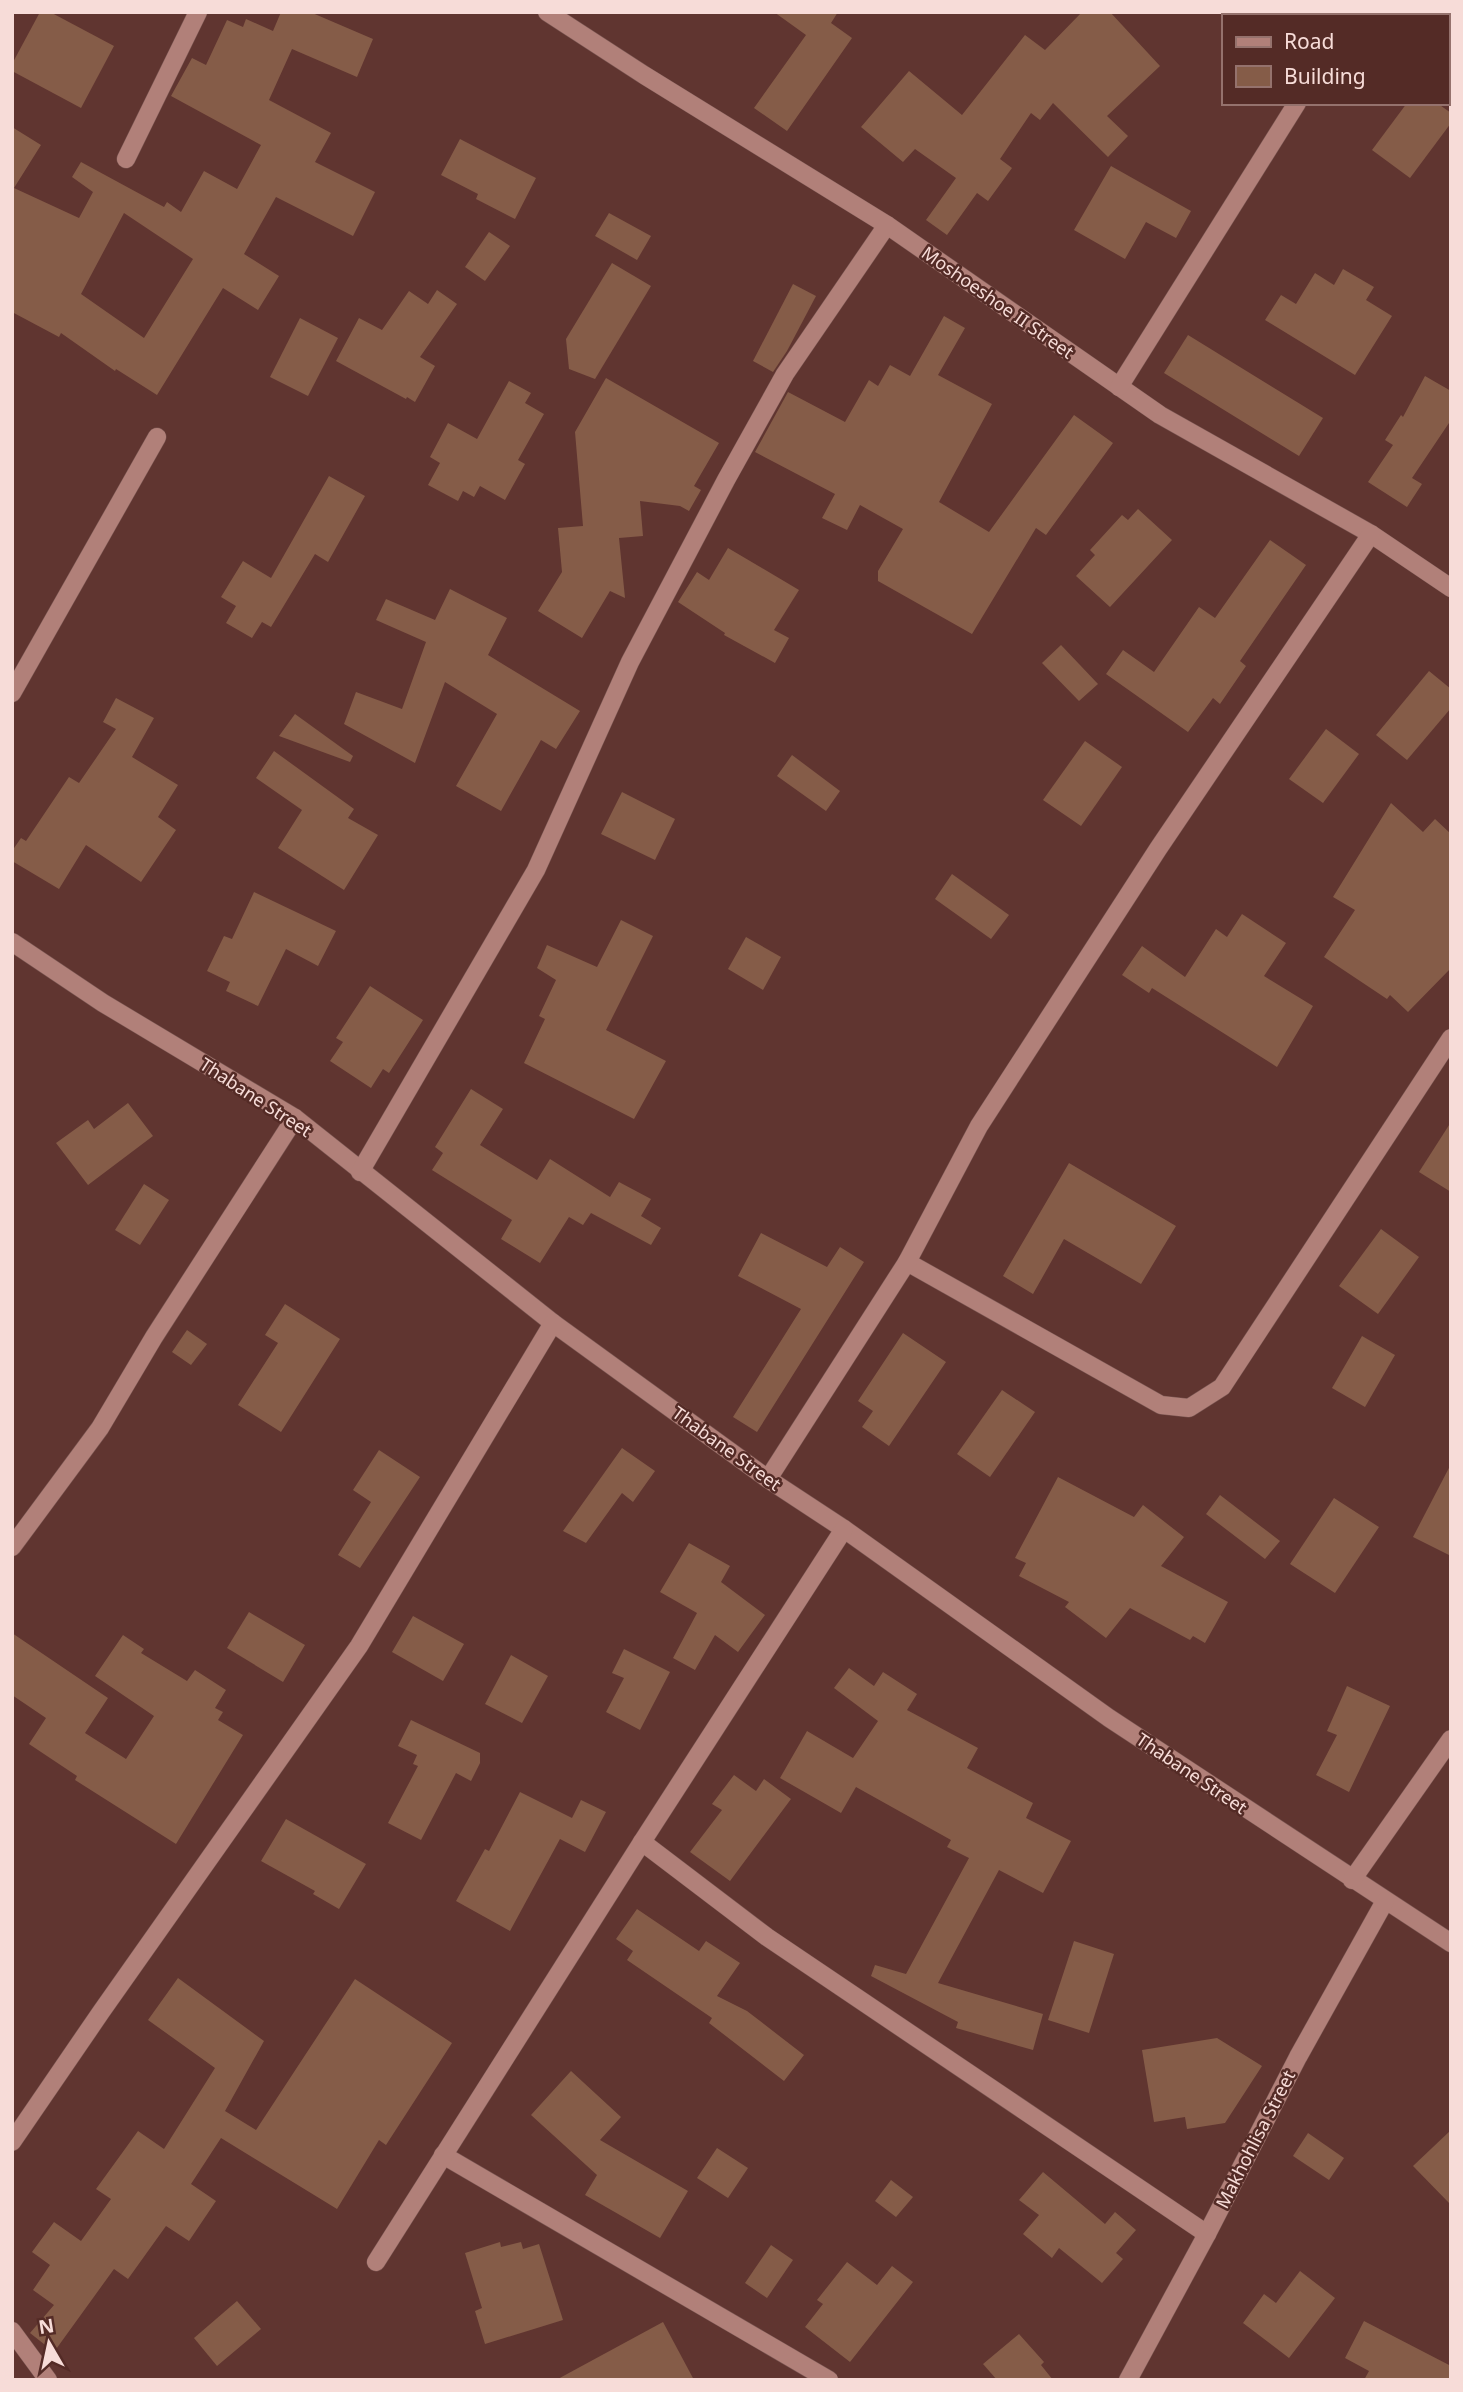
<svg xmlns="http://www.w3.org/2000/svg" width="1463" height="2392" viewBox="0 0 1463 2392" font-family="'Noto Sans',sans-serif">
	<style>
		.building { fill: #855c48; fill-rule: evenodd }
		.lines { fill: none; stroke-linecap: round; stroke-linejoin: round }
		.minor-casing { stroke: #795551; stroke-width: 19 }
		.minor { stroke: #b18079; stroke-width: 18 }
		.labels { text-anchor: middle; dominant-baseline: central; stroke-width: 5; stroke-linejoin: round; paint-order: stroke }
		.street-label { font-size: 18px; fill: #f7dcd8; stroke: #542b26 }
	</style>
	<rect width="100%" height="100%" fill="#603530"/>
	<g class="building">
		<path d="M40,12H50L114,46L81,108L12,71V64Z"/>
		<path d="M281,12H310L373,39L357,77L292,49L269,100L331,133L315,162L375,192L353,236L276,197L244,254L279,276L258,310L223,288L157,395L116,369L115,371L61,333L59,337L12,312V127L41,145L14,188L79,218L93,192L72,177L81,162L164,207L167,202L181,212L204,171L237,189L261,145L171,96L192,58L206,65L227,20L243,27L246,19L273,31ZM124,213L193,259L144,338L81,294Z"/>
		<path d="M774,12H838L831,23L852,38L787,131L754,108L806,35Z"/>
		<path d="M1082,12H1110L1160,66L1107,116L1128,136L1108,157L1053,103L1040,120L1031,113L1000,159L1012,168L988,201L977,193L947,235L926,220L956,178L915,149L903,162L861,127L909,71L962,115L1025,35L1045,50Z"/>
		<path d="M1407,103H1437L1451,113V123L1410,178L1372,150Z"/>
		<path d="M460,139L536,178L515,219L476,199L478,194L441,175Z"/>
		<path d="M1111,166L1191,211L1176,238L1146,222L1125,259L1074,230Z"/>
		<path d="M609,213L651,236L637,260L595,236Z"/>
		<path d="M489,232L510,246L485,281L465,267Z"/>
		<path d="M612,263L651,286L595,379L569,369L566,339Z"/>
		<path d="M1343,269L1374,287L1366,300L1392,316L1355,375L1265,320L1281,295L1296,304L1315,273L1334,285Z"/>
		<path d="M793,284L816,296L787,351L773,372L753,361Z"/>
		<path d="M437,290L457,304L420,357L435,366L415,402L407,397L406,399L336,361L359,318L382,330L409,291L428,304Z"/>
		<path d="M944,316L965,328L938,375L992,404L939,502L989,532L1074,415L1113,443L1046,535L1036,528L972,634L878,581V571L903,529L860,505L847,530L822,518L835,494L755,452L788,392L845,422L869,380L878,386L890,365L910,376Z"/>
		<path d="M300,318L338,338L308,396L270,377Z"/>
		<path d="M1188,335L1323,418L1299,456L1164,373Z"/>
		<path d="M1425,376L1451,391V420L1412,478L1422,484L1407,507L1368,482L1393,445L1385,440L1401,415L1403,417Z"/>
		<path d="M606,378L719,443L694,486L701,490L689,511L680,506L640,501L643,536L619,538L625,598L610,591L582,638L538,611L562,572L558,528L583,526L575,432Z"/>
		<path d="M509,381L531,393L525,403L544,414L518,460L525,464L505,500L480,486L474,497L463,491L458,501L428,485L440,463L430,457L448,423L477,439Z"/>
		<path d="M329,476L365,496L328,562L315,554L271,627L262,622L252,638L226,623L236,606L221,597L243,561L271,578Z"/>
		<path d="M1138,509L1172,540L1110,607L1076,576L1095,555L1090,550L1122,515L1128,520Z"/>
		<path d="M1270,540L1306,565L1240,661L1246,666L1220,704L1213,698L1188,732L1106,674L1123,650L1154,672L1199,607L1215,618Z"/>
		<path d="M728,548L799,590L774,630L789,638L775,663L724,635L725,633L678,602L697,572L709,580Z"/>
		<path d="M450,589L507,618L488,655L580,711L556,749L541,740L501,811L456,786L497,714L445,682L415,763L344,724L356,692L402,709L426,642L376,620L386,599L435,620Z"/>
		<path d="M1061,645L1098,684L1079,701L1042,663Z"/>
		<path d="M1429,671L1451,689V708L1407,760L1376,735Z"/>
		<path d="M116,698L154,718L132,757L178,785L158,817L176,830L141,882L86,845L59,889L12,861V851L21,838L26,841L69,777L79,783L116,729L103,722Z"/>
		<path d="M295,714L353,756L350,762L279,736Z"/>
		<path d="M1326,729L1359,754L1323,803L1289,779Z"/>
		<path d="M1085,741L1122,767L1081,826L1043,800Z"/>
		<path d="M274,751L354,809L348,818L378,835L344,890L278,848L302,810L256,778Z"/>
		<path d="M792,755L840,791L826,811L777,776Z"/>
		<path d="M622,792L675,819L655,860L601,834Z"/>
		<path d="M1391,803L1423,832L1435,819L1451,834V968L1408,1012L1390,995L1387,999L1324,957L1355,910L1333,897Z"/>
		<path d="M952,874L1009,915L991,939L935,899Z"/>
		<path d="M254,892L336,931L318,966L286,949L258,1006L226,991L230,982L207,971L224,936L232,939Z"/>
		<path d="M1242,914L1286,943L1264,976L1313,1006L1277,1067L1152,988L1149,993L1122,975L1142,946L1185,977L1216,929L1227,937Z"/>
		<path d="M621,920L653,936L606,1030L666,1061L634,1119L524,1063L545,1019L539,1016L556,980L537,968L547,945L597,967Z"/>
		<path d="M746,937L781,957L763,990L728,969Z"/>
		<path d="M370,986L423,1020L389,1073L383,1069L371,1088L330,1061L343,1042L336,1038Z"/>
		<path d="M471,1089L503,1109L480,1145L537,1180L550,1159L610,1197L619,1182L651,1199L641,1216L661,1228L651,1245L591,1213L583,1225L569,1217L540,1263L501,1239L512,1220L432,1170L443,1153L435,1147Z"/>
		<path d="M128,1103L153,1136L88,1185L56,1143L88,1120L94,1129Z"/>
		<path d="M1451,1122V1192L1419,1172Z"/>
		<path d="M1069,1163L1176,1226L1141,1284L1064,1239L1033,1294L1003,1276Z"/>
		<path d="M144,1184L169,1200L140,1245L115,1230Z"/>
		<path d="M1381,1229L1419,1257L1378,1314L1339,1286Z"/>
		<path d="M761,1233L827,1267L840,1247L864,1262L757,1432L733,1417L801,1309L738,1276Z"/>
		<path d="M285,1304L340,1339L281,1432L238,1405L278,1343L265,1335Z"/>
		<path d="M187,1330L207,1344L191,1365L172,1352Z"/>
		<path d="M903,1333L946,1362L889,1446L862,1427L873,1411L858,1401Z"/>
		<path d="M1362,1336L1395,1355L1365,1407L1332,1388Z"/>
		<path d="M1002,1390L1035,1412L990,1477L957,1454Z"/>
		<path d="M622,1448L655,1471L633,1502L622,1493L586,1543L563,1531Z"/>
		<path d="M379,1450L420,1477L360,1568L338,1555L371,1502L353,1490Z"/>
		<path d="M1451,1464V1556L1413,1537Z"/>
		<path d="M1058,1477L1134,1517L1143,1505L1184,1537L1161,1566L1228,1602L1205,1643L1193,1636L1190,1640L1130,1608L1106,1638L1065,1607L1069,1602L1019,1576L1026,1563L1015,1558Z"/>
		<path d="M1220,1495L1280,1541L1265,1559L1206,1514Z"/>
		<path d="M1334,1498L1379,1527L1335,1593L1290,1564Z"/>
		<path d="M689,1543L730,1566L721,1582L765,1615L738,1652L715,1635L695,1670L673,1658L697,1613L660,1592Z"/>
		<path d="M249,1612L305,1645L283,1682L227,1648Z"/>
		<path d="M413,1616L464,1644L443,1681L392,1652Z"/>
		<path d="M12,1633L108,1698L85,1733L126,1759L154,1716L95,1676L123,1635L144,1649L141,1653L187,1681L195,1670L226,1690L215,1708L223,1712L218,1720L243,1735L176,1844L75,1780L77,1776L29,1744L46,1718L12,1695Z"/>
		<path d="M624,1649L670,1672L640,1730L606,1712L624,1678L612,1673Z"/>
		<path d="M511,1655L548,1676L522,1723L485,1704Z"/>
		<path d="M849,1668L874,1686L883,1672L917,1694L907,1710L978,1748L967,1768L1033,1803L1026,1818L1071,1841L1043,1893L999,1870L938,1983L1043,2014L1033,2050L956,2028L958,2022L871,1976L875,1965L906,1974L969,1858L947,1847L951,1840L856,1787L841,1813L780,1778L807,1731L853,1758L878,1721L834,1688Z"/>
		<path d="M1347,1686L1390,1706L1349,1792L1316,1775L1337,1735L1327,1731Z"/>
		<path d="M411,1720L480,1753V1763L471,1781L456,1773L421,1840L388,1823L418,1766L413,1764L417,1755L398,1746Z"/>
		<path d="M734,1775L756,1791L764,1779L791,1799L730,1881L690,1852L722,1810L712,1804Z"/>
		<path d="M520,1792L572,1818L581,1800L606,1812L585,1852L560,1839L510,1931L456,1901L485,1849L489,1851Z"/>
		<path d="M286,1819L366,1864L339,1909L313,1894L315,1891L261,1861Z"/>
		<path d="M637,1909L699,1951L706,1941L740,1963L717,1996L747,2011L804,2055L784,2081L709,2023L712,2018L627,1960L633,1951L616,1939Z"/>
		<path d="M1074,1941L1114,1954L1089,2033L1048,2020Z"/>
		<path d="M178,1978L264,2041L225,2111L256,2130L355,1979L452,2043L386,2145L379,2140L337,2209L221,2138L191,2184L216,2201L189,2241L166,2226L128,2279L114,2269L54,2352L30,2333L54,2305L33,2290L50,2265L32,2252L54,2222L81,2241L111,2199L96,2189L138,2131L164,2149L215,2068L148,2020Z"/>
		<path d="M1217,2038L1262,2066L1225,2123L1187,2129L1185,2117L1154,2122L1142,2050Z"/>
		<path d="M571,2071L621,2117L600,2140L688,2191L660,2238L585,2195L597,2175L531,2115Z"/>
		<path d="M1451,2130V2205L1413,2166Z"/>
		<path d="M1308,2133L1344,2158L1329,2180L1293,2156Z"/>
		<path d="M717,2148L748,2168L728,2198L697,2178Z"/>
		<path d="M1043,2172L1105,2224L1115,2212L1136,2230L1116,2253L1123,2259L1102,2283L1059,2248L1052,2258L1023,2234L1039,2215L1019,2200Z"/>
		<path d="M891,2180L913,2197L896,2217L875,2201Z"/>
		<path d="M500,2242L501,2247L521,2242L523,2249L539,2244L563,2320L485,2344L475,2311L482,2308L465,2253Z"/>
		<path d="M771,2245L793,2260L767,2298L745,2283Z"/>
		<path d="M847,2262L877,2285L892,2266L913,2282L850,2362L805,2327L823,2304L817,2300Z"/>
		<path d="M1300,2271L1335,2298L1289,2358L1243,2323L1264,2294L1276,2303Z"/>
		<path d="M237,2301L261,2329L217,2366L194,2338Z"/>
		<path d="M1364,2321L1451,2366V2380H1364L1369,2371L1345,2358Z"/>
		<path d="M663,2322L694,2380H556Z"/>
		<path d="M1019,2334L1044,2362L1041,2365L1053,2380H997L983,2364Z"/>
	</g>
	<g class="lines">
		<g class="minor-casing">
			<g id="minor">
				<path d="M547,12L644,75L887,225L1160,415L1371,534L1451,588"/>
				<path d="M1352,16L1354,12"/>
				<path d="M126,159L198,12"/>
				<path d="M1119,387L1297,103"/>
				<path d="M12,693L157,437"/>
				<path d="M12,942L103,1003L295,1118L553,1323L768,1479L844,1529L1109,1718L1451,1943"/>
				<path d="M360,1172L536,870L630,662L726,480L785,374L887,225"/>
				<path d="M907,1262L1161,1405L1189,1408L1222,1387L1451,1038"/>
				<path d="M768,1479L907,1262L979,1126L1158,849L1371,534"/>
				<path d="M12,1547L100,1428L154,1337L295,1118"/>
				<path d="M642,1842L767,1937L1207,2234"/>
				<path d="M1352,1880L1451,1739"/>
				<path d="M12,2142L101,2012L359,1646L553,1323"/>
				<path d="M443,2155L829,2380"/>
				<path d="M376,2262L642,1842L844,1529"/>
				<path d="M12,2331L48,2380"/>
				<path d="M1128,2380L1207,2234L1298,2057L1385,1901"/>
			</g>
		</g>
		<use href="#minor" class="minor"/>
	</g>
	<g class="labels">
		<g class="street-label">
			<text transform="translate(998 302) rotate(35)">Moshoeshoe II Street</text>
			<text transform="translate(256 1097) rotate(33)">Thabane Street</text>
			<text transform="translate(727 1448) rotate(36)">Thabane Street</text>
			<text transform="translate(1192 1773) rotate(34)">Thabane Street</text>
			<text transform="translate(1255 2139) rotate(-63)">Makhohlisa Street</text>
		</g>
	</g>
	<rect width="1463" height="2392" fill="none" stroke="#f7dcd8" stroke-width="28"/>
	<rect x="1222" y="14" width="228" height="91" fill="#542b26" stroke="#95726d" stroke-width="2"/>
	<rect x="1236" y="37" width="35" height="10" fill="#b18079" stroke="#95726d" stroke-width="2"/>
	<text x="1284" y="49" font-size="21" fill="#f7dcd8">Road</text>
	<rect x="1236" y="66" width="35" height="21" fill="#855c48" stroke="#95726d" stroke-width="2"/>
	<text x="1284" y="84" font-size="21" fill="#f7dcd8">Building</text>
	<g transform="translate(49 2343) rotate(351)" stroke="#542b26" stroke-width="5" paint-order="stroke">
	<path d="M0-5L12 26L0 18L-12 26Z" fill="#f7dcd8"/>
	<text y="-10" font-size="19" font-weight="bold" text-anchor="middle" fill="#f7dcd8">N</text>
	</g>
</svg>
